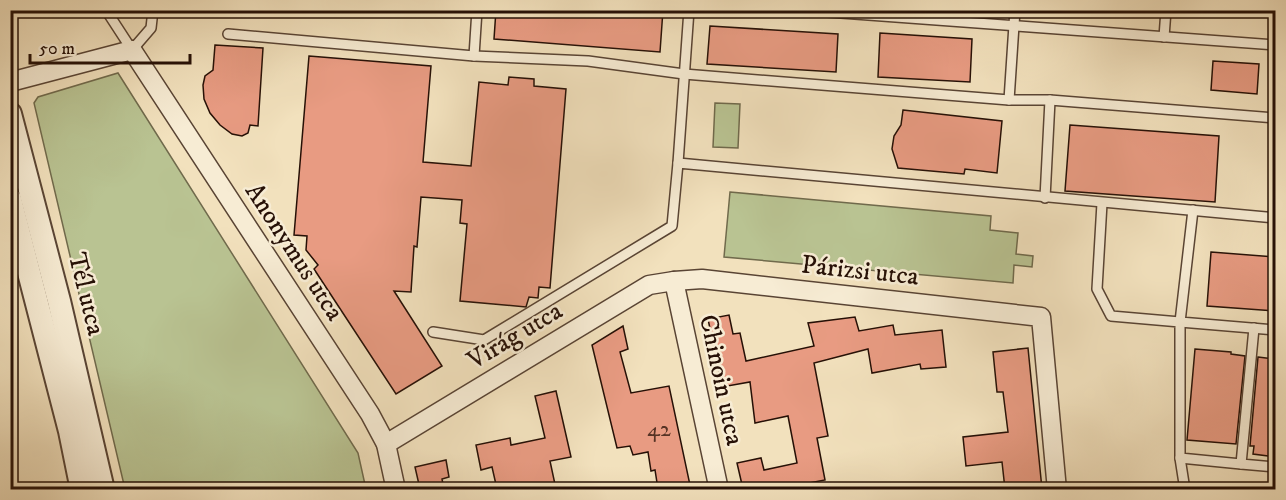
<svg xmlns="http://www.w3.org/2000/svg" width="1286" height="500" viewBox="0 0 1286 500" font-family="'IM FELL DW Pica',serif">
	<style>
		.green { fill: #b9c392; stroke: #706a4c; stroke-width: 1.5 }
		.building { fill: #e89b82; stroke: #261006; stroke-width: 1.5 }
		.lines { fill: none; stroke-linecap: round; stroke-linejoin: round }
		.service-casing { stroke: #594434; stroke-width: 12 }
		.minor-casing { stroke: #594434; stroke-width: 21 }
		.tertiary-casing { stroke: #594434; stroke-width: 26 }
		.service { stroke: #f7ecd4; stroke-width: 9 }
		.minor { stroke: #f7ecd4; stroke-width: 18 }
		.tertiary { stroke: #f7ecd4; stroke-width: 22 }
		.labels { text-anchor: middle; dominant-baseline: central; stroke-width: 5; stroke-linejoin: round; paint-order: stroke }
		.number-label { font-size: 22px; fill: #563325 }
		.street-label { font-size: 26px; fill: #261006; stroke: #f7ecd4 }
	</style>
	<rect width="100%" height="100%" fill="#f2e1bd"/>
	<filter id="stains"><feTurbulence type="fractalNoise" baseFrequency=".00333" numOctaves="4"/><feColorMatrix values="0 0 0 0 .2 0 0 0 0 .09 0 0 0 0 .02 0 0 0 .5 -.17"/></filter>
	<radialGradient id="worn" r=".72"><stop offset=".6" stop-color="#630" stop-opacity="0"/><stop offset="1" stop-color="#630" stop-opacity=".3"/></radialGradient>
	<g class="green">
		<path d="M118,73L358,453L366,489H125L34,103L38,97Z"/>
		<path d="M715,103L740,104L738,148L713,147Z"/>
		<path d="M730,192L991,216L990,230L1018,233L1016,254L1033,256L1032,267L1014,265L1013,283L724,257Z"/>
	</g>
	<g class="building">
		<path d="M496,10H663L660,52L494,39Z"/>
		<path d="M710,26L838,34L836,72L707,64Z"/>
		<path d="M880,33L972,39L970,82L878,77Z"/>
		<path d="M215,45L263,48L258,126L250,125L248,133L242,136L232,134L220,125L210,113L204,99L203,85L205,76L213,70Z"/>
		<path d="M309,56L431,66L423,162L471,166L479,82L508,85L509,77L534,79V86L566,89L550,288L539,287L538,298L529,297L526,307L460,301L467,224L460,223L462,200L421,197L417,247L414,246L411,292L394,291L442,366L396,394L314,269L318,265L306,250L307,236L294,235Z"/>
		<path d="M1213,61L1259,64L1257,94L1211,90Z"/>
		<path d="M903,110L1002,121L997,173L965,169L964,174L898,168L892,149L894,136L901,125Z"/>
		<path d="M1070,125L1219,136L1215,202L1065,191Z"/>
		<path d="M1211,252L1275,257V311L1207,306Z"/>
		<path d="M729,315L733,334L740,333L746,361L814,346L808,323L855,317L859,331L893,325L895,335L942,330L946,367L921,369L920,364L872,373L868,349L814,363L828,436L817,438L825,480L778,489H743L737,463L761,458L764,470L797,463L788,416L755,423L750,382L722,387L708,319Z"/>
		<path d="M623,326L628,349L620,352L631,393L669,386L690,485L658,489L655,470L651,471L648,452L633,455L630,446L617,448L592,345Z"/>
		<path d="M1028,348L1042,489H1005L1002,462L966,466L963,437L1008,432L1003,392H997L993,352Z"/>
		<path d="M1195,349L1231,352V354L1245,356L1236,444L1187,440Z"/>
		<path d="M1258,357L1275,359V457L1253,454L1254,446H1250Z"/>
		<path d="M556,391L571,457L550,461L556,489H497L492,467L481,470L476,445L510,438L511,445L545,438L535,396Z"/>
		<path d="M446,460L449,477L442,479L444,489H420L415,467Z"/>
	</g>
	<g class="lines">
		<g class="service-casing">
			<g id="service">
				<path d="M106,10L132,50L151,28L153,10"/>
				<path d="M800,10L1276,45"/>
				<path d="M228,34L474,56L588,61L684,74L1009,100H1050L1276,118"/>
				<path d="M1164,37L1166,10"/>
				<path d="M474,56L477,10"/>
				<path d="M1009,100L1015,10"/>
				<path d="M678,163L689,10"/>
				<path d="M1045,198L1050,100"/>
				<path d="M1102,203L1097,289L1111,316L1180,322V458L1241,464"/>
				<path d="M1193,210L1180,322L1276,330"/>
				<path d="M1254,328L1241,464L1276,467"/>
				<path d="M433,332L484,340L672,226L678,163L1276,218"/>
				<path d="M1180,458L1185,490"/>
			</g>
		</g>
		<g class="minor-casing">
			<g id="minor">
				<path d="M10,82L132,50L370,414L386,444L396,490"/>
				<path d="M674,281L719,490"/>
				<path d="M386,444L649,285L674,281L702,279L1041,317L1057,490"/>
			</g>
		</g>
		<g class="tertiary-casing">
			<g id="tertiary">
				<path d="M10,114L59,301L103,490"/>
				<path d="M10,199L70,431L82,490"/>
			</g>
		</g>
		<use href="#service" class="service"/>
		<use href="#minor" class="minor"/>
		<use href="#tertiary" class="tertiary"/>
	</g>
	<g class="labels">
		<g class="number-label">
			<text x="659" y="429">42</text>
		</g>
		<g class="street-label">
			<text transform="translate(294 252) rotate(57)">Anonymus utca</text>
			<text transform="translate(860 271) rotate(6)">Párizsi utca</text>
			<text transform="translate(86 294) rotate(76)">Tél utca</text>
			<text transform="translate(515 336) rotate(-31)">Virág utca</text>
			<text transform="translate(721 380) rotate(78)">Chinoin utca</text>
		</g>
	</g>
	<rect width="1286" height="500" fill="none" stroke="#f2e1bd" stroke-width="36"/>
	<rect x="12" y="12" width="1262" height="476" fill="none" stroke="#261006" stroke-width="3"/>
	<rect x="18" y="18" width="1250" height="464" fill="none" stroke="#261006" stroke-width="1.5"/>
	<path d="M30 54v9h160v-9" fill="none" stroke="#261006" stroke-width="3"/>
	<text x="39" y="54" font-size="18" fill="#261006" stroke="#f7ecd4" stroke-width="4.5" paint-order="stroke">50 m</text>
	<rect width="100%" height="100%" filter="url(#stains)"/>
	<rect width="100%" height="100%" fill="url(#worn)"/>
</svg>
